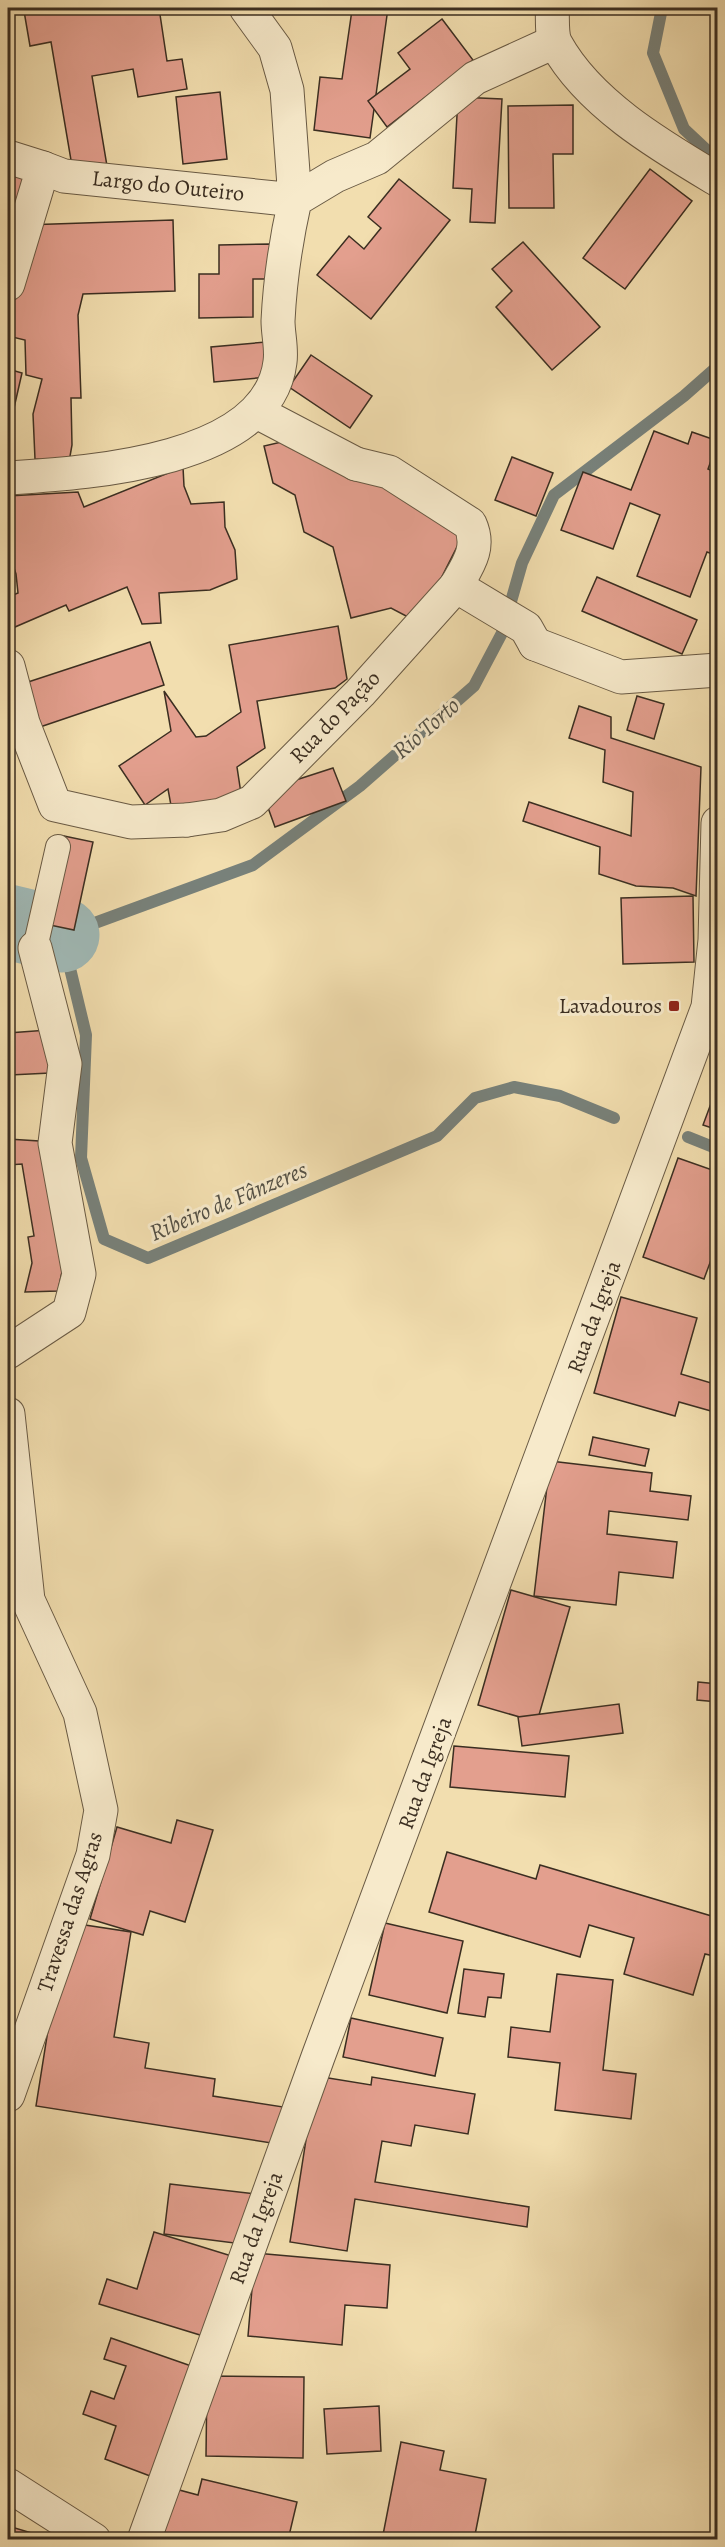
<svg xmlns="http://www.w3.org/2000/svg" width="725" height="2547" viewBox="0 0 725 2547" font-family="Alegreya,serif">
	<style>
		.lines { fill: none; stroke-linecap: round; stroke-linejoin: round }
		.stream { stroke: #78817a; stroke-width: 12 }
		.river { stroke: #a0b9b6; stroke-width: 75 }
		.building { fill: #e39f8e; stroke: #3b2e21; stroke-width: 1.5 }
		.service-casing { stroke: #695a44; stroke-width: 26 }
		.pedestrian-casing { stroke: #695a44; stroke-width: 35 }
		.minor-casing { stroke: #695a44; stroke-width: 35 }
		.tertiary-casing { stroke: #695a44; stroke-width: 35 }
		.service { stroke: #f7eacb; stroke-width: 24 }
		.pedestrian { stroke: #f7eacb; stroke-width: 33 }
		.minor { stroke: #f7eacb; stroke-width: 33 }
		.tertiary { stroke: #f7eacb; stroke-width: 33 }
		.poi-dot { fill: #8f2418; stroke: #f7eacb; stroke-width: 2 }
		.labels { text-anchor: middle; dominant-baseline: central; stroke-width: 6; stroke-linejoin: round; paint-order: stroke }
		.street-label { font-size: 22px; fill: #3b2e21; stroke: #f7eacb }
		.poi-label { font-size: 22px; fill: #3b2e21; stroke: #f7eacb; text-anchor: end }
		.water-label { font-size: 24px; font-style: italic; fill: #545146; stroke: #f7eacb }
	</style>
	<rect width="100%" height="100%" fill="#f2deaf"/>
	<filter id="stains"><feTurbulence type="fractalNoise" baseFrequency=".00333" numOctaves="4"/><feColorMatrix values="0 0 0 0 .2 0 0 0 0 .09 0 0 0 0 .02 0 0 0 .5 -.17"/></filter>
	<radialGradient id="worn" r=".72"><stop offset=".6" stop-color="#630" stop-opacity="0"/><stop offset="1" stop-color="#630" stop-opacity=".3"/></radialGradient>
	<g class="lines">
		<g class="stream">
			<path d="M662,8L653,53L684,129L715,158L718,169"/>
			<path d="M614,1118L560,1096L514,1087L475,1098L437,1136L148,1258L104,1239L81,1158L86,1035L62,935L253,865L360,786L474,686L502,633L522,563L554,495L684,396L718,366"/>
			<path d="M688,1137L718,1149"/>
		</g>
		<path class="river" d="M8,922L62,935"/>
	</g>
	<g class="building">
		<path d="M8,8H159L167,61L182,59L187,89L138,97L133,69L92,76L108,172L74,178L51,42L30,46L24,11L8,14Z"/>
		<path d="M336,8H388L370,138L314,130L320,77L342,79L352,10Z"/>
		<path d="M442,19L473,60L387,127L368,101L410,69L398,53Z"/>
		<path d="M220,92L227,159L183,164L176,97Z"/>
		<path d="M458,97L502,99L495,223L470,222L472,189L453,188Z"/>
		<path d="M573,105V154H553L554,208H509L508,106Z"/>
		<path d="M8,166L25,170L8,258Z"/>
		<path d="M650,169L692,201L625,289L583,258Z"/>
		<path d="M399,179L450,220L371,319L317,275L349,236L364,249L381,228L368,217Z"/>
		<path d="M173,220L175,291L83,294L78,315L81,398H71L72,445L69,462L35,459L33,414L42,379L26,375L25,340L8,336V296L24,225Z"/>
		<path d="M523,242L600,327L552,370L496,307L512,291L492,269Z"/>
		<path d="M270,244V279H253V317L199,318V274H219V245Z"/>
		<path d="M266,342L269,377L214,382L211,347Z"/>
		<path d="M311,355L372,396L350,428L289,387Z"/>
		<path d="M8,369L22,373L14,408L8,406Z"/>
		<path d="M654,431L688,444L692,432L718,441L708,469L718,473V556L707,552L690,597L637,576L660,515L630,503L613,549L561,530L583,472L631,490Z"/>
		<path d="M290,440L467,527L425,610L429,628L391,608L351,618L333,547L304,532L295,495L273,483L264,446Z"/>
		<path d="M512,457L553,473L536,516L495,500Z"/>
		<path d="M183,467L184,486L191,504L224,502L225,527L235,550L237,579L210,590L159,593L161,623L142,624L127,587L69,611L66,605L8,630V597L18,593L16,574L13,565L8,566V496L78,492L84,507Z"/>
		<path d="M597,577L697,620L682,654L582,611Z"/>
		<path d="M338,626L347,679L335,688L257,701L265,748L237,767L242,800L172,811L168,789L145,805L119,766L171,731L164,691L196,737L206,736L241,712L229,645Z"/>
		<path d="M150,642L164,685L37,728L22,684Z"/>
		<path d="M637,696L664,704L654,739L627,730Z"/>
		<path d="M579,706L611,717V738L701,767L696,896L673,888L636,886L599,874L600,847L523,821L529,802L631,836L633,792L603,782L605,750L569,738Z"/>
		<path d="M333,768L346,801L275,827L262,791Z"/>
		<path d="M64,836L93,842L74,930L45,924Z"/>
		<path d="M693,896L694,962L623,964L621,898Z"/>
		<path d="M48,1030L50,1073L10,1075L8,1033Z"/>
		<path d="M716,1090L718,1091V1130L703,1125Z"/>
		<path d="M8,1139L39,1141L64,1262L58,1291L25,1292L32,1263L28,1237L34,1236L22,1164L8,1165Z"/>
		<path d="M678,1158L718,1172V1241L704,1279L643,1257Z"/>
		<path d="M621,1297L697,1318L681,1374L718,1385V1413L679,1402L675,1416L594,1393Z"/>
		<path d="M593,1437L649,1449L645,1466L589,1455Z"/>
		<path d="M550,1461L652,1473L650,1491L691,1496L688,1520L609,1511L607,1534L677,1542L673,1578L619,1572L616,1605L534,1596Z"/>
		<path d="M511,1590L570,1607L537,1722L478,1705Z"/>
		<path d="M698,1682L718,1684V1702L697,1700Z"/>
		<path d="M619,1704L623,1733L522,1746L518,1717Z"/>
		<path d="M454,1746L569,1756L565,1797L450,1787Z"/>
		<path d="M177,1820L213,1830L185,1922L150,1911L143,1935L90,1919L117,1827L171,1843Z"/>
		<path d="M447,1852L536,1879L540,1865L715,1917L718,1907V1957L705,1954L693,1995L624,1974L634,1938L589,1925L580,1957L429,1912Z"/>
		<path d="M65,1922L131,1932L114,2037L149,2043L145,2068L215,2079L213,2096L290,2108L284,2145L36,2106Z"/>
		<path d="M385,1923L463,1941L447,2013L369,1995Z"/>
		<path d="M464,1969L504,1974L501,1998L488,1997L485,2017L458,2013Z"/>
		<path d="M557,1974L613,1980L603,2070L636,2074L631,2119L555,2110L560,2063L508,2057L511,2027L550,2032Z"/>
		<path d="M351,2018L443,2038L435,2076L343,2057Z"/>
		<path d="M316,2076L371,2085L372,2077L475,2094L468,2134L415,2125L411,2146L382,2141L375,2182L529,2207L527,2227L355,2199L347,2251L290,2242Z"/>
		<path d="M170,2184L256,2194L250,2245L164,2234Z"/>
		<path d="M154,2232L238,2258L213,2339L99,2304L107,2279L137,2289Z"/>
		<path d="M255,2253L390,2265L387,2308L345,2305L342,2345L248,2336Z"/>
		<path d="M111,2338L197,2368L158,2479L105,2459L116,2426L83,2414L91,2391L114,2399L126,2366L104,2359Z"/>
		<path d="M207,2376L304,2377L303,2458L206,2456Z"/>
		<path d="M379,2406L381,2451L327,2454L324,2409Z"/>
		<path d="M401,2442L444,2451L440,2470L486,2479L474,2540H382Z"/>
		<path d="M202,2479L297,2502L288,2540H155L168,2487L198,2495Z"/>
		<path d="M8,2526L32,2533L35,2540H8Z"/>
	</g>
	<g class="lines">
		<g class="service-casing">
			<path id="service" d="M35,948L58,847"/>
		</g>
		<g class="pedestrian-casing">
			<g id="pedestrian">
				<path d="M8,157L43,168L8,284"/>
				<path d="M356,464L389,472L470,524C481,548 468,565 456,586"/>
				<path d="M187,820L221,815L252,802L360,693L456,586L526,628L535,644"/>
			</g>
		</g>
		<g class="minor-casing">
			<g id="minor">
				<path d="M552,8C553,18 551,35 556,44C589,104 661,146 718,180"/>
				<path d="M43,168L64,176L295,200L287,90L275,48L246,8"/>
				<path d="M257,412L356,464"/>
				<path d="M8,478C84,473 268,463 280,362C282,349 278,334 278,321C280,279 286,240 295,200L335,176L377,158L475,78L554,42"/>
				<path d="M535,644L621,677L718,670"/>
				<path d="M8,666L23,723L55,805L131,822L187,820"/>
				<path d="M8,1352L69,1312L79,1274L55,1143L65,1064L35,948"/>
				<path d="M8,1414L28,1600L80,1713L101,1810L93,1855L8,2095"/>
				<path d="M8,2485L94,2540"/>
			</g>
		</g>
		<g class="tertiary-casing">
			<path id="tertiary" d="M144,2540L318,2057L708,1007L715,940L718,823"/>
		</g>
		<use href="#service" class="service"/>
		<use href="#pedestrian" class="pedestrian"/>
		<use href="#minor" class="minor"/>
		<use href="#tertiary" class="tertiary"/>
	</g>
	<rect class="poi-dot" x="668" y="1000" width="12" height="12" rx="3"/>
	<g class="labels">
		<g class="street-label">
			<text transform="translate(168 186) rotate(6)">Largo do Outeiro</text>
			<text transform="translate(335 717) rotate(-46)">Rua do Pação</text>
			<text transform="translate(594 1317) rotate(-70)">Rua da Igreja</text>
			<text transform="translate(425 1773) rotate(-70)">Rua da Igreja</text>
			<text transform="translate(70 1912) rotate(-72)">Travessa das Agras</text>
			<text transform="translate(256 2228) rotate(-70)">Rua da Igreja</text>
		</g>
		<g class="poi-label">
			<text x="662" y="1006">Lavadouros</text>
		</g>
		<g class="water-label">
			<text transform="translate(426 728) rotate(-41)">Rio Torto</text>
			<text transform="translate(228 1201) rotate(-23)">Ribeiro de Fânzeres</text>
		</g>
	</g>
	<rect width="725" height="2547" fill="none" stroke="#f2deaf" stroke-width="30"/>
	<rect x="9" y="9" width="707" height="2529" fill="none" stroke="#3b2e21" stroke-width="3"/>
	<rect x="15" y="15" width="695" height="2517" fill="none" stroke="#3b2e21" stroke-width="1.5"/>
	<rect width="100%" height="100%" filter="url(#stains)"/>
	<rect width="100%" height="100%" fill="url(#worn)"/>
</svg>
